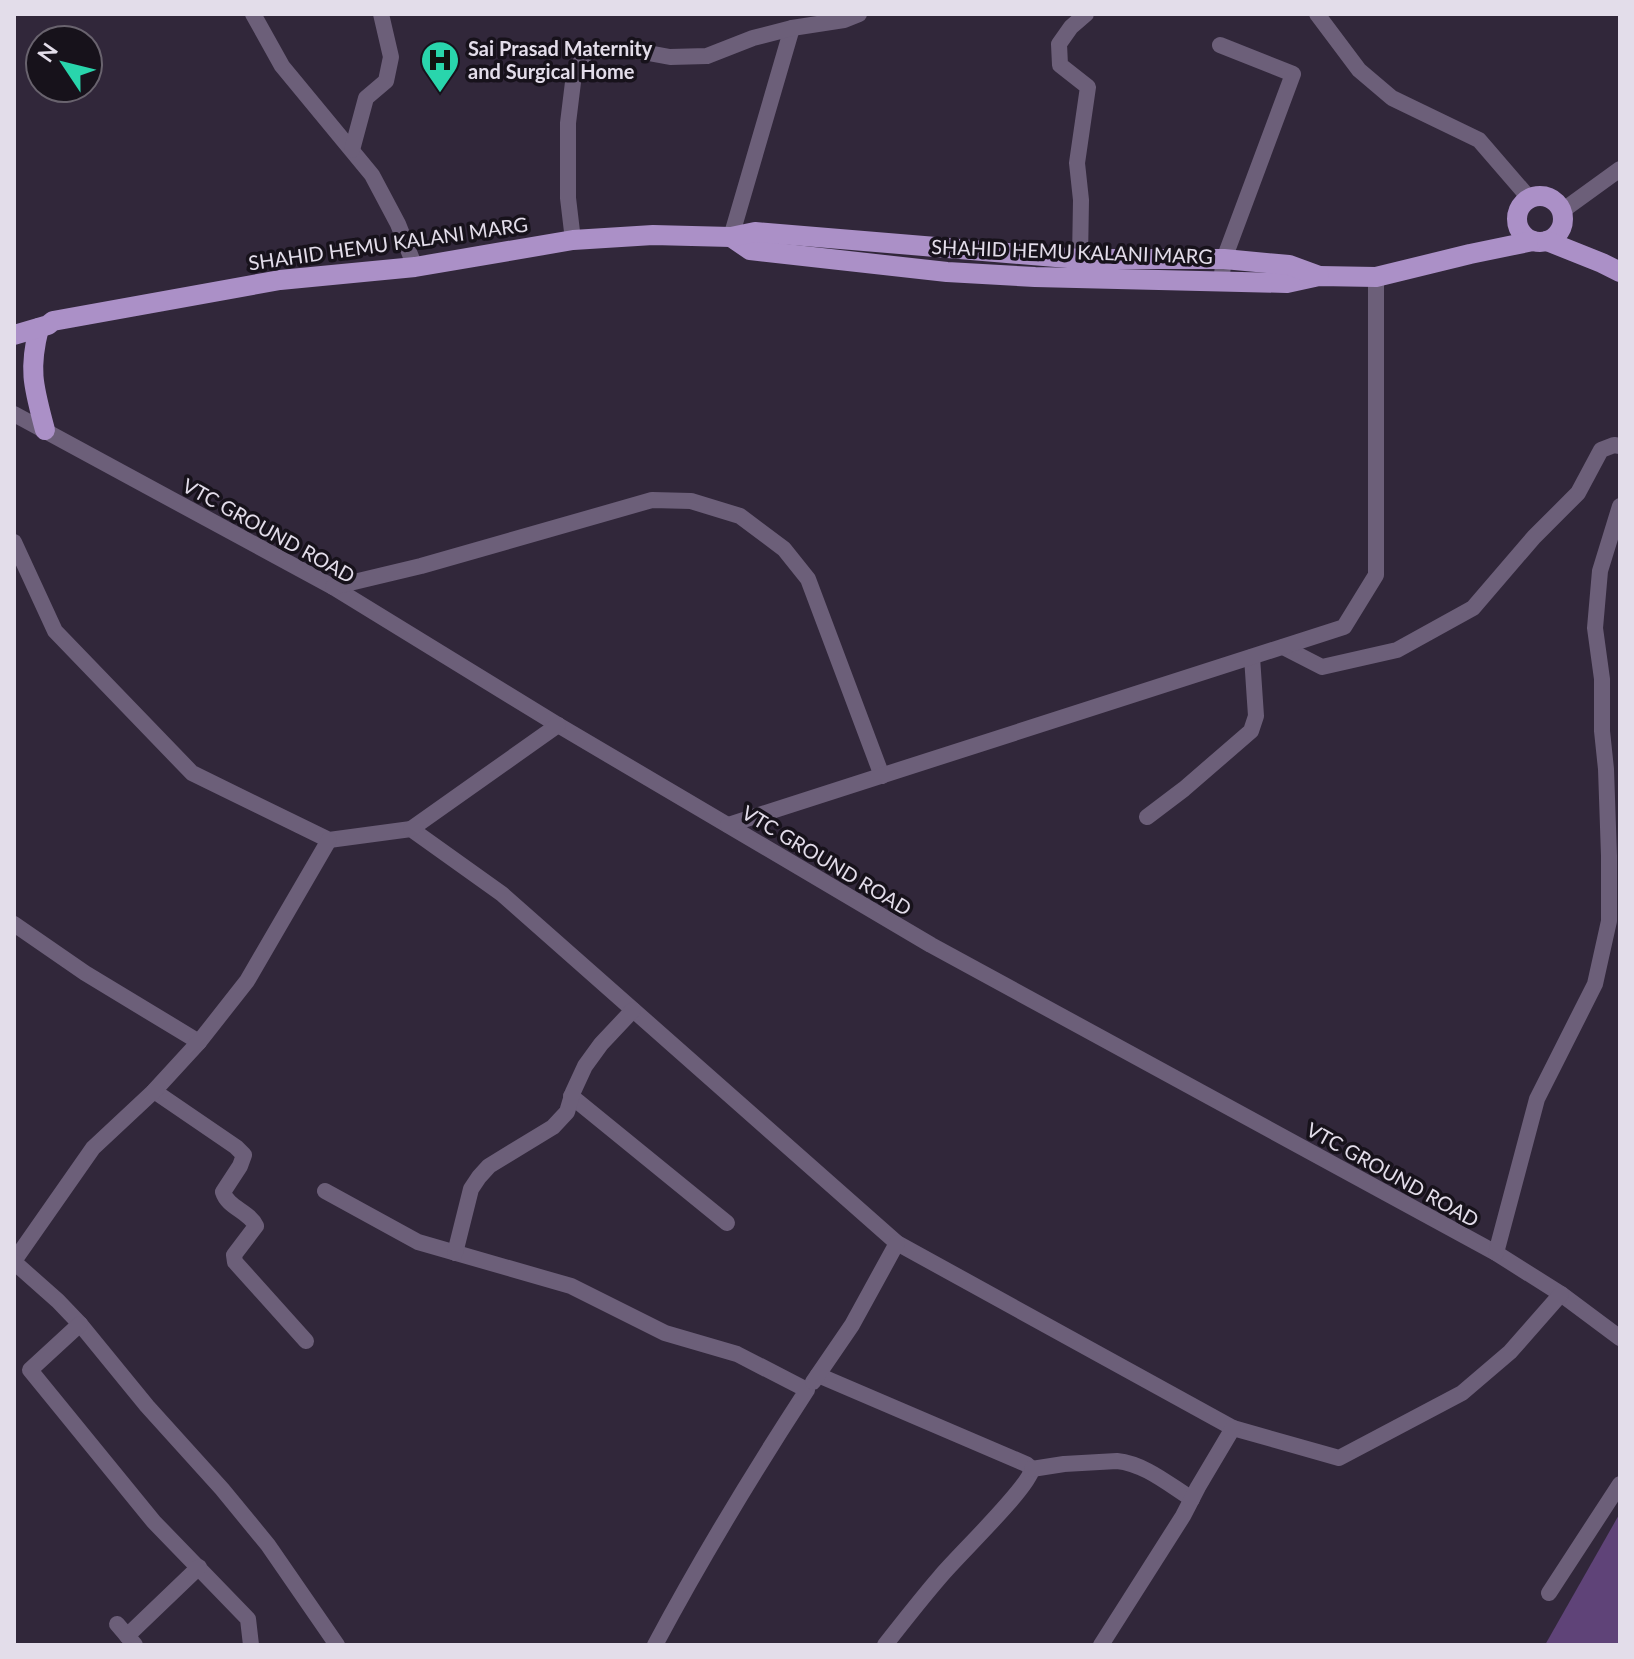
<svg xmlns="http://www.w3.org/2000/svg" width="1634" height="1659" viewBox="0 0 1634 1659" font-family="Lato,sans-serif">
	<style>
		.green { fill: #5f4378 }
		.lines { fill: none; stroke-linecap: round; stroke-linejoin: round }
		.minor { stroke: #6c5f79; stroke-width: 16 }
		.major { stroke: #ab90c7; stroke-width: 20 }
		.labels { text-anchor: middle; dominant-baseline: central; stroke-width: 7; stroke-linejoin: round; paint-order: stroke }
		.poi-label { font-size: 20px; font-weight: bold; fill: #e3ddea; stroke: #17121b; text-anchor: start }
		.street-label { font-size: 20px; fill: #e3ddea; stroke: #17121b }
	</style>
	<rect width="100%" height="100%" fill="#31273a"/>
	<path class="green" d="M1620,1513V1645H1545Z"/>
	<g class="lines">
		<g class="minor">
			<path d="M253,14L282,66L372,175L398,224L415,267"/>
			<path d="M1317,14L1359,70L1392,98L1479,140L1530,199"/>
			<path d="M1220,45L1293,74L1224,259L1221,281"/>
			<path d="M352,150L366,98L386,81L391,57L381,14"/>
			<path d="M1562,211L1620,169"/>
			<path d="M731,237L792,28"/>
			<path d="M573,240L568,198V123L574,74L587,51L632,50L670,57L707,56L753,38L792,28L844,20L859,14"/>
			<path d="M1080,259L1081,200L1077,163L1088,87L1060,65L1059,44L1071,27L1086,14"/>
			<path d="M14,414L333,587L558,725L931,945L1496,1253L1561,1294L1620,1338"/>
			<path d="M14,542L55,631L192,773L329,840L411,829L502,894L897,1243L1233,1428L1339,1458L1462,1393L1510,1352L1561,1294"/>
			<path d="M333,587L421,566L652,500L691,501L740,516L784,549L808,579L882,776"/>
			<path d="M1283,647L1322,667L1397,650L1473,608L1534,537L1578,493L1601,450L1614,445L1620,446"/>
			<path d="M1147,817L1184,789L1251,731L1256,716L1252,657"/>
			<path d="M728,825L1344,627L1376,575V277"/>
			<path d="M411,829L558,725"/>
			<path d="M14,924L85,973L199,1042"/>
			<path d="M154,1091L236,1147L244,1155L240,1166L223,1192C228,1208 249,1211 256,1226L234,1255L235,1262L306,1341"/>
			<path d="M571,1096L727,1223"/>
			<path d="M325,1191L418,1242L571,1286L665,1333L737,1354L807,1390C753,1473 702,1557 655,1645"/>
			<path d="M455,1253L471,1189L479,1177L489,1166L553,1127L567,1112L573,1092L585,1066L601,1044L633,1010"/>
			<path d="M1496,1253L1537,1099L1595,984L1609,921V856L1606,769L1602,731V679L1595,628L1600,571L1620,506"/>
			<path d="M14,1261L93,1148L154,1091L199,1042L247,981L329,840"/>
			<path d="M14,1262L58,1301L80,1324L147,1406L222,1489L268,1545L337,1645"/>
			<path d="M80,1324L30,1370L154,1522L248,1619L251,1645"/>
			<path d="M818,1375L1026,1464L1032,1469C1029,1488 956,1557 940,1577C921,1599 903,1622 885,1645"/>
			<path d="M813,1382L852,1325L897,1243"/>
			<path d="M1032,1469L1064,1464L1117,1461C1145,1464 1168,1484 1192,1499"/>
			<path d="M1549,1593L1620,1484"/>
			<path d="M117,1624L135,1645"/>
			<path d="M127,1636L199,1567"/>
			<path d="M1101,1645L1183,1516L1198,1487L1233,1428"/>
		</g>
		<g class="major">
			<circle cx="1540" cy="219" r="23"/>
			<path d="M731,237L750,250L947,272L1035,277L1287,283L1319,276L1376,277L1470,254L1533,241"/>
			<path d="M1547,241L1602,263L1620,272"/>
			<path d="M39,328C28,371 34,388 45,430"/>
			<path d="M14,335L48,325L53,321L280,280L415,267L573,240L653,235L731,237L755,232L1080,259H1224L1289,265L1319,276"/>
		</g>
	</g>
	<defs>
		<g id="hospital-pin" transform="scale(2)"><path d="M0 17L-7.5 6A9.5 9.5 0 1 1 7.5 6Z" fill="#29d5ac" stroke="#17121b"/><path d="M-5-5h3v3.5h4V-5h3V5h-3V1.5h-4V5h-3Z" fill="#111"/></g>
	</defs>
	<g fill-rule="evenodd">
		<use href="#hospital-pin" x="440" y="60"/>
	</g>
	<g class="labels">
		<g class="poi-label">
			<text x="468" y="48">Sai Prasad Maternity<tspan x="468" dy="23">and Surgical Home</tspan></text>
		</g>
		<g class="street-label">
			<text transform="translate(388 243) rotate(-8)">SHAHID HEMU KALANI MARG</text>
			<text transform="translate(1072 251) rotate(2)">SHAHID HEMU KALANI MARG</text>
			<text transform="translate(269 530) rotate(29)">VTC GROUND ROAD</text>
			<text transform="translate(827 860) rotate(31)">VTC GROUND ROAD</text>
			<text transform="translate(1393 1174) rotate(29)">VTC GROUND ROAD</text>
		</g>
	</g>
	<rect width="1634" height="1659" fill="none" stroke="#e3ddea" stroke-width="32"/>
	<g transform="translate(64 64) rotate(305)"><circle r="38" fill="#17121b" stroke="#69636e" stroke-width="2"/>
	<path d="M0-6L14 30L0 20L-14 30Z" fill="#29d5ac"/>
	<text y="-12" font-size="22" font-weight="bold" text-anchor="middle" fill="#e3ddea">N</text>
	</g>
</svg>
